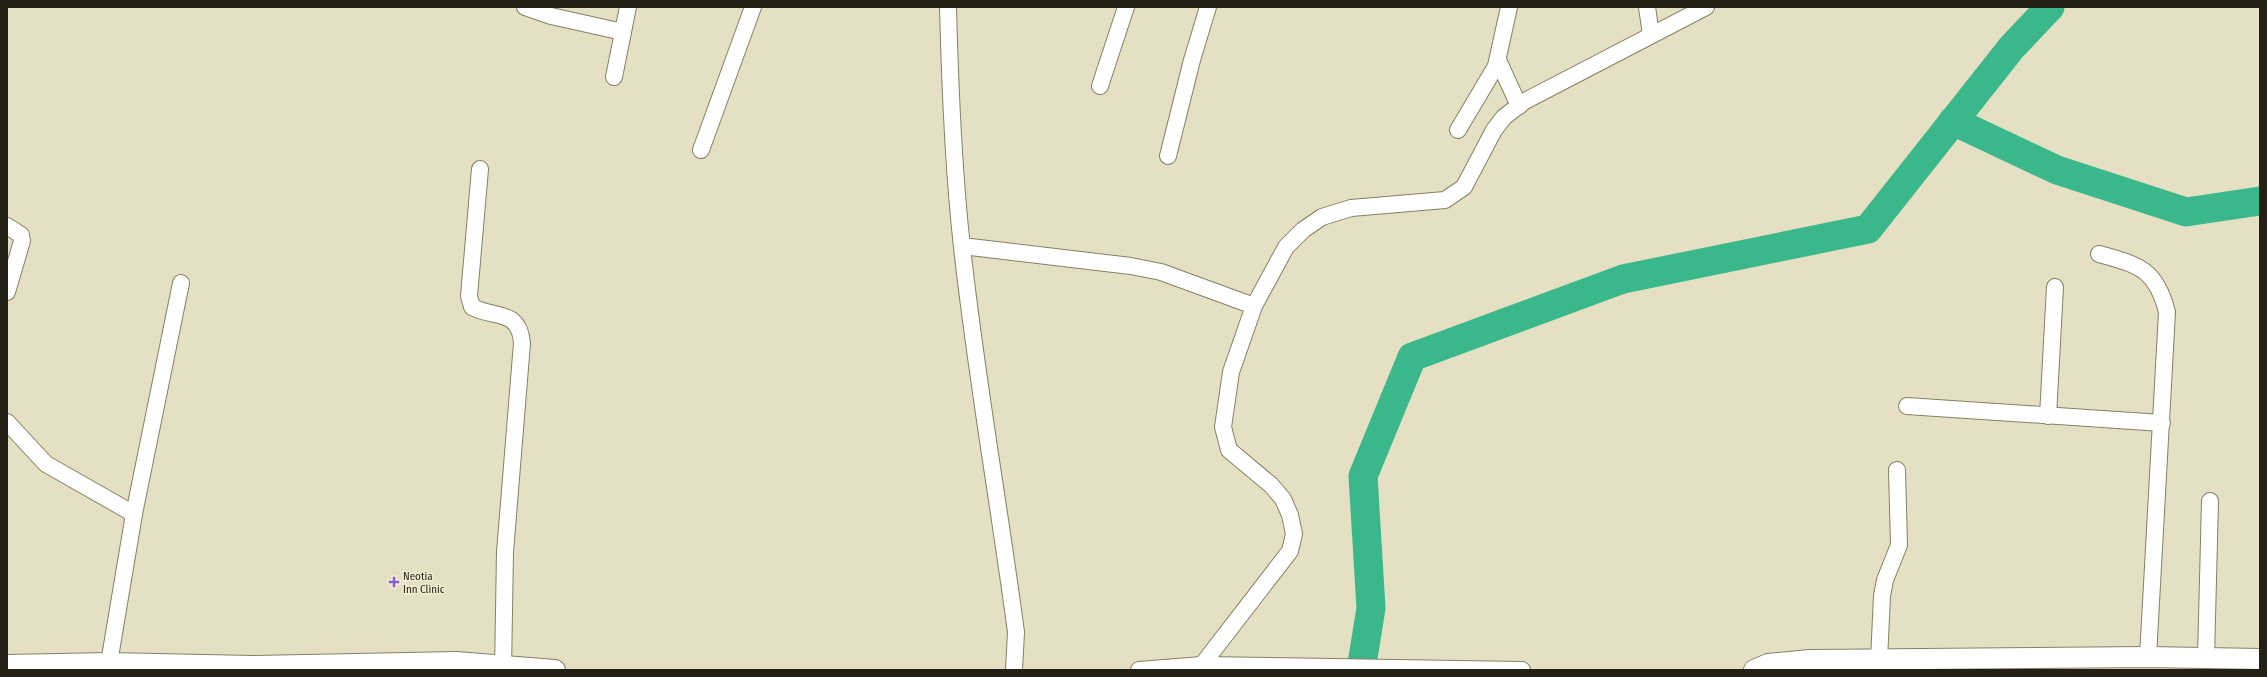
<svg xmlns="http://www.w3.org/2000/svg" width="2267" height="677" viewBox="0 0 2267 677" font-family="'Fira Sans Condensed',sans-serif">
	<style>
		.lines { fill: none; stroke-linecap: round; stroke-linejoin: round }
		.river { stroke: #3bb88b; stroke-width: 29 }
		.minor-casing { stroke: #848065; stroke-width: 18 }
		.major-casing { stroke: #848065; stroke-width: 22 }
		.minor { stroke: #fff; stroke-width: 16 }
		.major { stroke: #fff; stroke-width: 20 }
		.poi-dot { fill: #865ed8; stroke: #f2eed0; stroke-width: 1.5 }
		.labels { text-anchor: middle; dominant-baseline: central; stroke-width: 3; stroke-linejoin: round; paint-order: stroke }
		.poi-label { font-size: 11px; fill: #232116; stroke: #f2eed0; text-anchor: start }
	</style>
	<rect width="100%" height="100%" fill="#e5e0c3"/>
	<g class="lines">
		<g class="river">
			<path d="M1953,121L2057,170L2186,212L2260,201"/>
			<path d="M1361,670L1371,608L1363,476L1412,357L1623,279L1868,229L2012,47L2050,7"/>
		</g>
		<g class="minor-casing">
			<g id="minor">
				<path d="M525,7L551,16L623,32"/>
				<path d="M948,7C950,87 953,167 962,247C976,376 999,504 1016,632L1014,670"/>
				<path d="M1647,7L1651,35"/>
				<path d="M1498,60L1519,106"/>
				<path d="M614,77L628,7"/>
				<path d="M1100,86L1126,7"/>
				<path d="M1458,130L1496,66L1509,7"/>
				<path d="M701,150L753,7"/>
				<path d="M1168,156L1192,60L1208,7"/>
				<path d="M480,169L469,296L472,307C496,319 519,309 522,343L505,552L503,670"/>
				<path d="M7,226L21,235L22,241L7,292"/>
				<path d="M962,246L1131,266L1161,272L1254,306"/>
				<path d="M2099,254C2139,265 2156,269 2167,312L2148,657"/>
				<path d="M1907,406L2162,423"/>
				<path d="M2048,416L2055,287"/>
				<path d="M7,422L46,464L134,514"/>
				<path d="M2206,658L2210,501"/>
				<path d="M1879,660L1882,596L1885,580L1899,545L1897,470"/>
				<path d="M109,663L134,514L181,283"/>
				<path d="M1202,665L1290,551L1294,534L1290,515L1283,499L1271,485L1229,450L1223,427L1231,372L1254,306L1286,247L1303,230L1322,217L1351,208L1445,200L1464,187L1494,130L1504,117L1525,101L1706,7"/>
				<path d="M1139,670L1202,665L1522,670"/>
			</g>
		</g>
		<g class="major-casing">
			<g id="major">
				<path d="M7,665L109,663L252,666L456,662L555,670"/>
				<path d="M1754,670L1768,664L1810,660L2148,657L2260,659"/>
			</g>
		</g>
		<use href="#minor" class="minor"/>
		<use href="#major" class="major"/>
	</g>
	<path class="poi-dot" d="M392 576h4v4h4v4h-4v4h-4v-4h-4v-4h4z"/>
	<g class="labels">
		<g class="poi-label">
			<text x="403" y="576">Neotia<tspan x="403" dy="13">Inn Clinic</tspan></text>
		</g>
	</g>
	<rect width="2267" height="677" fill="none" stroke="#232116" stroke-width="16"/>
</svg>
